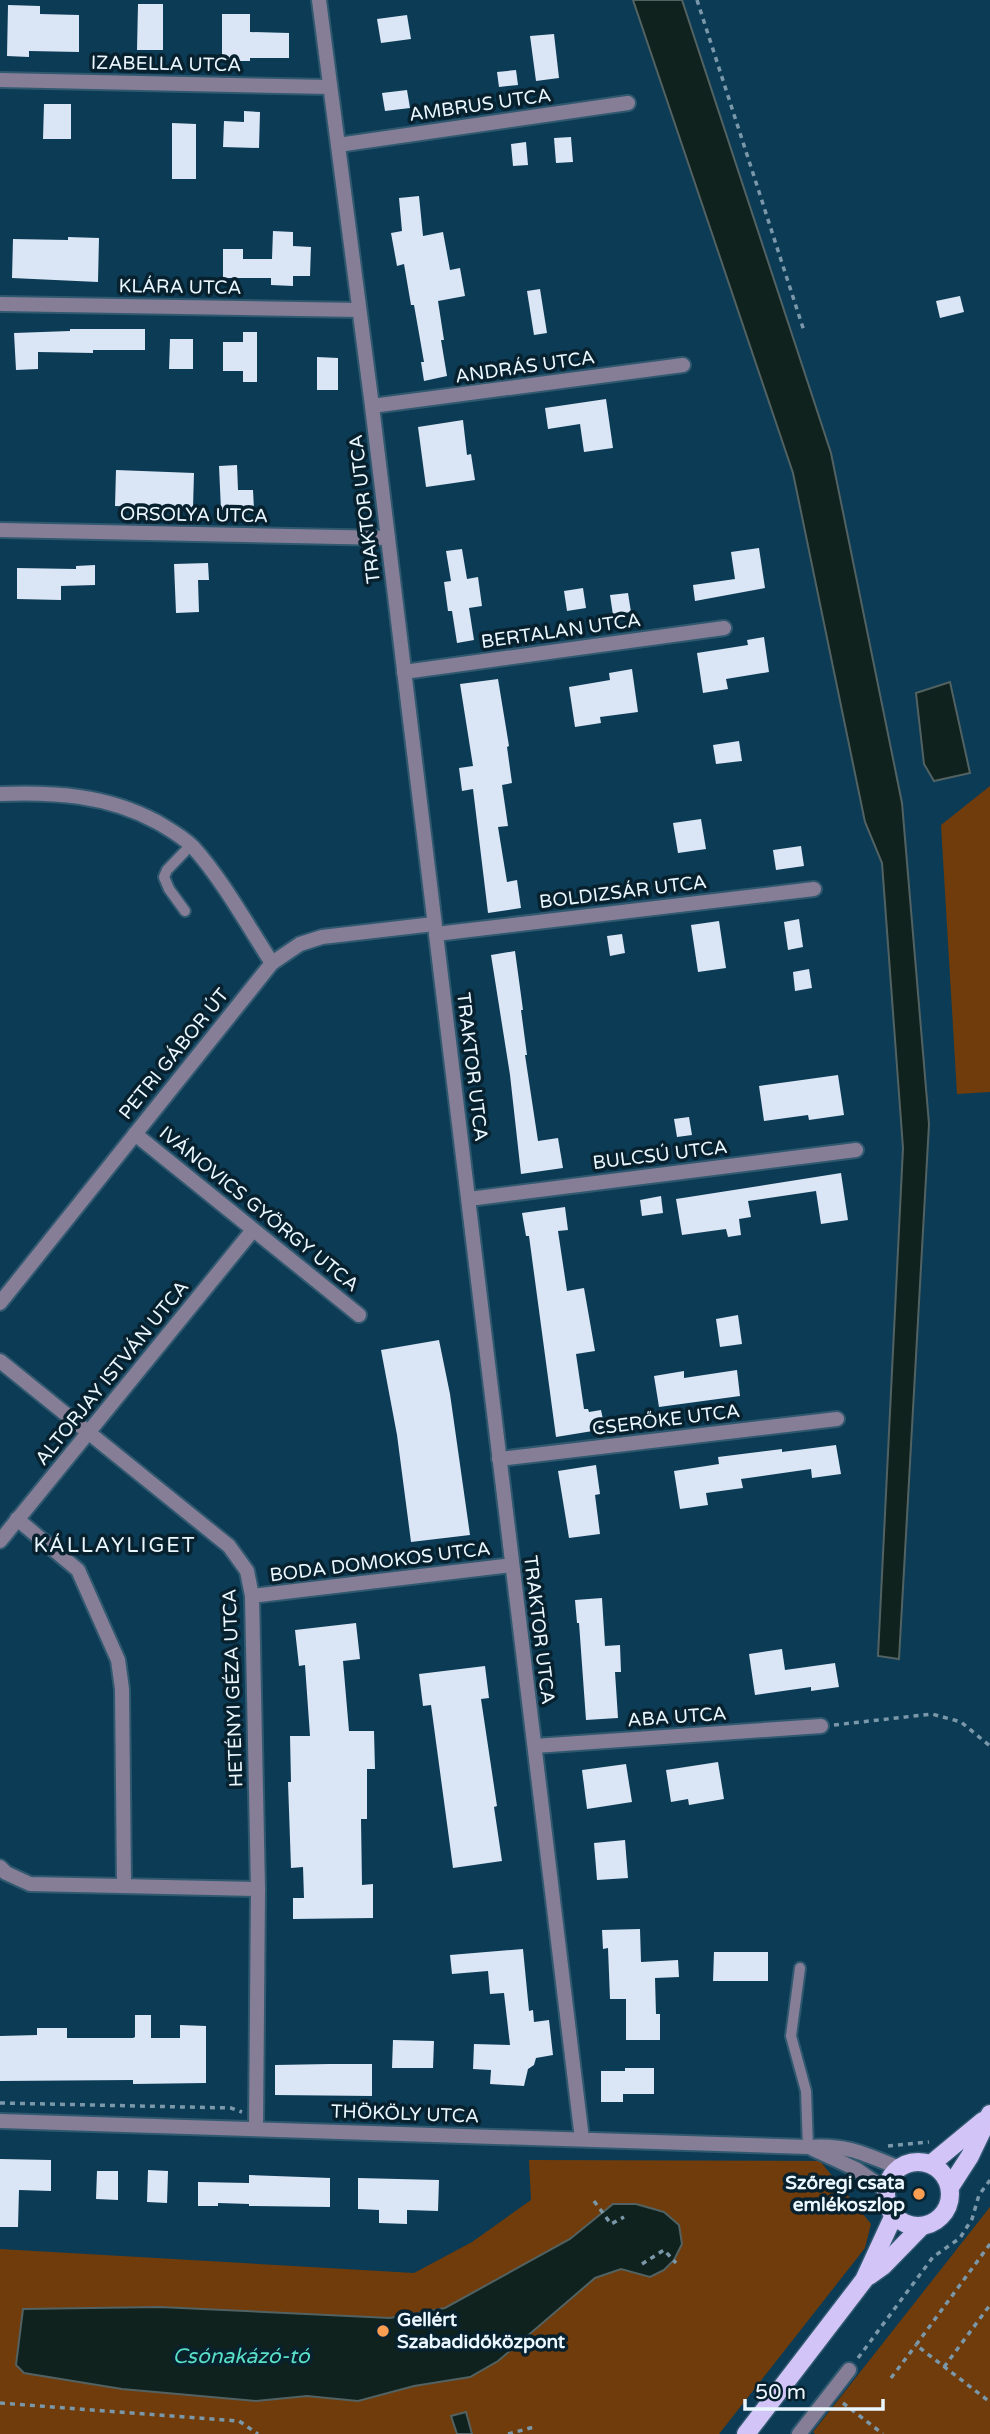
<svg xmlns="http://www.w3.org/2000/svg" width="990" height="2434" viewBox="0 0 990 2434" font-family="'Varela Round',sans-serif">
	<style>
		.green { fill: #703c0b }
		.water { fill: #10221e; stroke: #526262; stroke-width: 2 }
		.building { fill: #dae5f5 }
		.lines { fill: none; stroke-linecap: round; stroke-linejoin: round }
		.service-casing { stroke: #305970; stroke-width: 14 }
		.minor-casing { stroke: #305970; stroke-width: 18 }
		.tertiary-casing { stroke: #305970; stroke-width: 18 }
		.primary-casing { stroke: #305970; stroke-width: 21 }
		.path { stroke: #7a98a9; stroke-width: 3.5; stroke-dasharray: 5 5; stroke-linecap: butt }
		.service { stroke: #857e96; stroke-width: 10 }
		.minor { stroke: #857e96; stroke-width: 14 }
		.tertiary { stroke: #857e96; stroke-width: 14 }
		.primary { stroke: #d2c4f6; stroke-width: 18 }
		.poi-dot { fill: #fb9e51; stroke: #08212f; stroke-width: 2.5 }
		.labels { text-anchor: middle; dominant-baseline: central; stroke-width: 7; stroke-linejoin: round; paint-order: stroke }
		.street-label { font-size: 19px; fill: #ebf7ff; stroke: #08212f }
		.poi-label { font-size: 19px; font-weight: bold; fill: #ebf7ff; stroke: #08212f; text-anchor: end }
		.neighbourhood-label { font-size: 21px; letter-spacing: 2px; fill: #ebf7ff; stroke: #08212f }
		.water-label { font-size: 21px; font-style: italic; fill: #5adfc5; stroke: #08212f }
	</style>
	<rect width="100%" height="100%" fill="#0c3b55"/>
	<g class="green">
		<path d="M990,786V1092L957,1094L941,825Z"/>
		<path d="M529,2160L820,2161L871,2224L865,2248L719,2434H0V2249L414,2273L472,2242L531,2200Z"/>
		<path d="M990,2207V2434H815L813,2432Z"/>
	</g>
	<g class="water">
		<path d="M633,0H682L831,453L902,803L929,1124L899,1659L878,1656L903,1148L882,863L865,822L793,473Z"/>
		<path d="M950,682L970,773L934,781L924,764L916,693Z"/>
		<path d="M613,2204H636L664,2212L679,2225L682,2244L674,2260L664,2270L650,2277L621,2269L595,2278L498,2361L470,2377L414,2386L358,2401L307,2396L256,2401L122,2389L24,2373L16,2365L23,2309L160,2307L390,2318L445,2308L570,2239Z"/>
		<path d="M466,2412L472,2434H457L451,2416Z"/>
	</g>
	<g class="building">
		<path d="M138,4H163V50H137Z"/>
		<path d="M8,5L40,6V14L79,15V52L29,51V57L7,56Z"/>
		<path d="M222,14H250V32L289,33V58H250V61H222Z"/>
		<path d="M407,15L411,39L381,43L377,19Z"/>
		<path d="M554,34L559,78L536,81L530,36Z"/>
		<path d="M516,70L518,85L499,87L497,72Z"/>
		<path d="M407,90L410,108L385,111L382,93Z"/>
		<path d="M44,104H71V139H43Z"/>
		<path d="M244,111L260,112L259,148L223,147L224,121L244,122Z"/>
		<path d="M172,123L196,124V179H172Z"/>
		<path d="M571,137L573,162L556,163L554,138Z"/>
		<path d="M526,142L528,165L513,166L511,144Z"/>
		<path d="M419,196L423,236L443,232L450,270L460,268L465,296L438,301L444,340H441L447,376L424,381L421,362H424L414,305H411L404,264L397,266L391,233L402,231L399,198Z"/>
		<path d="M273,231L293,232V246L311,247L310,276H293V286L271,285V278H223V249H243V259H272Z"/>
		<path d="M68,237L99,238L98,282L12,278L13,239L68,240Z"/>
		<path d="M540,289L547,333L534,335L527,291Z"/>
		<path d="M960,296L964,312L940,318L936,301Z"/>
		<path d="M70,329H145V350H93V353L38,352V369L16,370L14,333L70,331Z"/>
		<path d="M243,332H257V382H243V371H223V342H243Z"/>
		<path d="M170,339H193V369H169Z"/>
		<path d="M317,357L338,358V390H317Z"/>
		<path d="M606,399L613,448L584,452L580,424L548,429L545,408Z"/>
		<path d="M463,420L467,455L471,454L475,480L426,487L418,427Z"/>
		<path d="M237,465L238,490H253L254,509L221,510L219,466Z"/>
		<path d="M116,470L194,473L193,508L115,506Z"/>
		<path d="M759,548L765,588L695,601L693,585L735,579L731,552Z"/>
		<path d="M462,549L467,579L478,577L482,606L469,608L474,640L457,643L452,611H448L444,582L451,581L446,551Z"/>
		<path d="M208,563L209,580H198L199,612L176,613L174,564Z"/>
		<path d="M95,565V585L61,586V600L17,599V568L76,569V566Z"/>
		<path d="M583,588L586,608L567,611L564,591Z"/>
		<path d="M628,593L631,612L613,615L610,595Z"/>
		<path d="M764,637L769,672L726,679L728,689L703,693L697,653L748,645L747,640Z"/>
		<path d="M632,669L638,712L600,717L601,723L575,727L569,687L610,680L609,673Z"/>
		<path d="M498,679L509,746L507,747L512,783L502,785L508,826L498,827L507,882L517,880L521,908L488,913L473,789L462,791L459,768L473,766L460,684Z"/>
		<path d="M739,741L742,761L716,764L713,745Z"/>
		<path d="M701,819L706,849L678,853L673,823Z"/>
		<path d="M801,846L804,866L776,870L773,850Z"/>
		<path d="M799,919L803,947L788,950L784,922Z"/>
		<path d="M719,921L726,968L698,972L691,925Z"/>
		<path d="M622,934L625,953L610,956L607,936Z"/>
		<path d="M515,951L523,1010H521L527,1055H525L538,1141L558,1138L563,1168L521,1174L510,1075L491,955Z"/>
		<path d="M809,969L812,988L795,991L793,972Z"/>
		<path d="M838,1075L844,1115L809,1120L808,1115L764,1121L759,1086Z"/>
		<path d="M689,1117L692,1135L677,1137L674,1119Z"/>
		<path d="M841,1173L848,1220L821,1224L816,1191L748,1201L751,1217L739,1219L741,1235L728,1237L726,1229L682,1235L676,1199Z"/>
		<path d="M661,1196L663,1213L642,1216L640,1200Z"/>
		<path d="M565,1207L568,1230L558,1231L567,1291L584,1288L595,1351L576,1354L584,1409H588L589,1412L601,1410L605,1429L556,1437L529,1236H526L522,1213Z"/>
		<path d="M738,1315L742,1344L720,1347L716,1319Z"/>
		<path d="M439,1340L450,1394L470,1535L411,1542L397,1435L381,1350Z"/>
		<path d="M737,1370L740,1396L659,1407L654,1376L684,1371V1378Z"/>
		<path d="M836,1445L841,1474L812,1478L811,1469L741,1479L743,1488L706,1493L708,1505L680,1509L674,1471L719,1464L718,1457L782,1449V1452Z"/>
		<path d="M596,1465L600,1494L595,1495L600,1534L569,1538L558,1471Z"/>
		<path d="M602,1598L605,1646L620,1645L621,1672H615L618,1718L586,1720L579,1623H577L575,1600Z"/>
		<path d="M356,1623L360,1659L343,1661L349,1731H374L375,1769H367V1819H361L362,1885L373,1884V1918L293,1919V1898H304L303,1867L291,1868L288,1782H291L290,1736H310L305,1665L299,1666L295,1630Z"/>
		<path d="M782,1649L785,1670L835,1663L839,1687L811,1691V1687L755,1695L749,1654Z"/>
		<path d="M485,1666L489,1698L481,1699L497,1806L494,1807L502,1861L453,1868L431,1705L423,1706L419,1674Z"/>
		<path d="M718,1762L724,1799L689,1805L688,1799L671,1802L666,1770Z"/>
		<path d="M626,1764L632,1802L587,1809L582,1770Z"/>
		<path d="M625,1840L628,1878L597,1880L594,1843Z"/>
		<path d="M640,1929L641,1962L678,1960L679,1977L655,1978L656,2014H660V2040H626V1999H610L608,1948L603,1949L602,1930Z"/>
		<path d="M523,1949L529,2011L533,2010L534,2022L549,2020L553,2055L536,2058L534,2065L528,2069L524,2086L490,2084L491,2070L473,2069L474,2044L510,2045L504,1993L490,1994L488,1971L452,1974L450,1955Z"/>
		<path d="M714,1952H768V1981H713Z"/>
		<path d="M135,2015H151V2038H180V2025L206,2026V2083L133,2084V2080L0,2081V2036L37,2035V2028H67V2038H133L135,2037Z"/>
		<path d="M393,2040L434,2041L433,2068H392Z"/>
		<path d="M329,2064H372V2096L275,2095V2065Z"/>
		<path d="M625,2068H654V2094H623V2102H601V2071H625Z"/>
		<path d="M0,2159L51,2160V2191L19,2190L18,2227H0Z"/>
		<path d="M148,2170L168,2171L167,2203L147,2202Z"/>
		<path d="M97,2171H118V2200L96,2199Z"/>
		<path d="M249,2175L330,2178V2207L249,2206V2204L218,2203V2206H198V2182L249,2183Z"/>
		<path d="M358,2178L439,2180L438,2211L407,2210V2224L379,2223V2210L358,2209Z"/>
	</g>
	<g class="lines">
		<g class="service-casing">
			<g id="service">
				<path d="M185,911L169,889L164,877L167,870L191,845"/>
				<path d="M800,1968L791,2036L806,2091L808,2147"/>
			</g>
		</g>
		<g class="minor-casing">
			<g id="minor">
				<path d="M319,0L372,406L582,2139"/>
				<path d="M0,80L330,87"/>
				<path d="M338,145L628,103"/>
				<path d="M0,304L359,310"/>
				<path d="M372,406L683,365"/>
				<path d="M0,530L388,538"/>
				<path d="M404,672L724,628"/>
				<path d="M0,794C55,792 107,795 157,822C169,829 183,837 193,847C222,879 248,926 272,963"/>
				<path d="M436,934L814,889"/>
				<path d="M135,1134L359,1315"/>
				<path d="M469,1199L856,1150"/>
				<path d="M0,1303L272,963L300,944L322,937L434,924"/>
				<path d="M0,1361L229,1546L247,1571L252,1596L258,1889L256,2128"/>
				<path d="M499,1459L837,1419"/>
				<path d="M17,1519L78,1570L118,1660L122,1689L124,1884"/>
				<path d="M0,1541L253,1230"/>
				<path d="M252,1596L512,1565"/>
				<path d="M535,1746L821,1726"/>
				<path d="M0,1867L6,1873L30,1884L258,1889"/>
				<path d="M799,2434L849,2370"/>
			</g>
		</g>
		<g class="tertiary-casing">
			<g id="tertiary">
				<path d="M0,2121L808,2147C846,2144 865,2154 899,2168"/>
				<path d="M813,2149L856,2169L886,2190"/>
			</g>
		</g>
		<g class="primary-casing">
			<g id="primary">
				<circle cx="918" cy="2194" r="32"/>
				<path d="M931,2164L983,2121"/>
				<path d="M950,2187L970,2156L990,2114"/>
				<path d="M869,2276L883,2266L922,2226"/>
				<path d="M746,2434L864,2280L894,2215"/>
			</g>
		</g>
		<g class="path">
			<path d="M697,0L804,331"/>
			<path d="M834,1725L932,1714L961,1722L990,1746"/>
			<path d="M0,2103L231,2108L242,2112"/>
			<path d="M888,2146L929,2142"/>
			<path d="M594,2201L611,2224L624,2217"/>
			<path d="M990,2244L916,2345L990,2402"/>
			<path d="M642,2264L664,2250L676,2263"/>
			<path d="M858,2358L933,2257L960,2238L972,2219L979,2195L990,2180"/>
			<path d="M944,2367L990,2305"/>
			<path d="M891,2378L916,2345"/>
			<path d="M0,2403L239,2421L258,2434"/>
			<path d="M843,2403L883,2434"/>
			<path d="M508,2434L534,2427"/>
		</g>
		<use href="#service" class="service"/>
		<use href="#minor" class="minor"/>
		<use href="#tertiary" class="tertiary"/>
		<use href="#primary" class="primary"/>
	</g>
	<g class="poi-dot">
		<circle cx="919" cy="2194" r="7"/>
		<circle cx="383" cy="2331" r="7"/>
	</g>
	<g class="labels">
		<g class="street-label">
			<text transform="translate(166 64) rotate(1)">IZABELLA UTCA</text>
			<text transform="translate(480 105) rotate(-8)">AMBRUS UTCA</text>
			<text transform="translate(180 287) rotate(1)">KLÁRA UTCA</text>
			<text transform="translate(525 367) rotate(-8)">ANDRÁS UTCA</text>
			<text transform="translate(365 509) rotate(-97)">TRAKTOR UTCA</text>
			<text transform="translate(194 515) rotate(1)">ORSOLYA UTCA</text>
			<text transform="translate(561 631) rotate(-8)">BERTALAN UTCA</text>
			<text transform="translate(623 892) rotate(-7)">BOLDIZSÁR UTCA</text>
			<text transform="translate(174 1054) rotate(-51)">PETRI GÁBOR ÚT</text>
			<text transform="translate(472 1067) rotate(83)">TRAKTOR UTCA</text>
			<text transform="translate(660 1155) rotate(-7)">BULCSÚ UTCA</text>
			<text transform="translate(259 1209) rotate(39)">IVÁNOVICS GYÖRGY UTCA</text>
			<text transform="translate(112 1373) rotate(-51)">ALTORJAY ISTVÁN UTCA</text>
			<text transform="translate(666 1420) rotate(-7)">CSERŐKE UTCA</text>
			<text transform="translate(380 1562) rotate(-7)">BODA DOMOKOS UTCA</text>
			<text transform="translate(539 1630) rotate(83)">TRAKTOR UTCA</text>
			<text transform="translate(233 1688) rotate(-92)">HETÉNYI GÉZA UTCA</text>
			<text transform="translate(677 1717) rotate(-4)">ABA UTCA</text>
			<text transform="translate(405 2114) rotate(2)">THÖKÖLY UTCA</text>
		</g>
		<g class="poi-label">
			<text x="905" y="2183">Szőregi csata<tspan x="905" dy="22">emlékoszlop</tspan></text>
			<text x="397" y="2320" text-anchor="start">Gellért<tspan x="397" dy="22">Szabadidőközpont</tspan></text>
		</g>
		<g class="neighbourhood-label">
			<text x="115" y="1545">KÁLLAYLIGET</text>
		</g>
		<g class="water-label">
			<text x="241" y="2356">Csónakázó-tó</text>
		</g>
	</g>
	<path d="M745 2399v10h138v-10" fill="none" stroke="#ebf7ff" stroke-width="3.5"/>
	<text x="755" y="2399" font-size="21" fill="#ebf7ff" stroke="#08212f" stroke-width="5" paint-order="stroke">50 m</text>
</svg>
